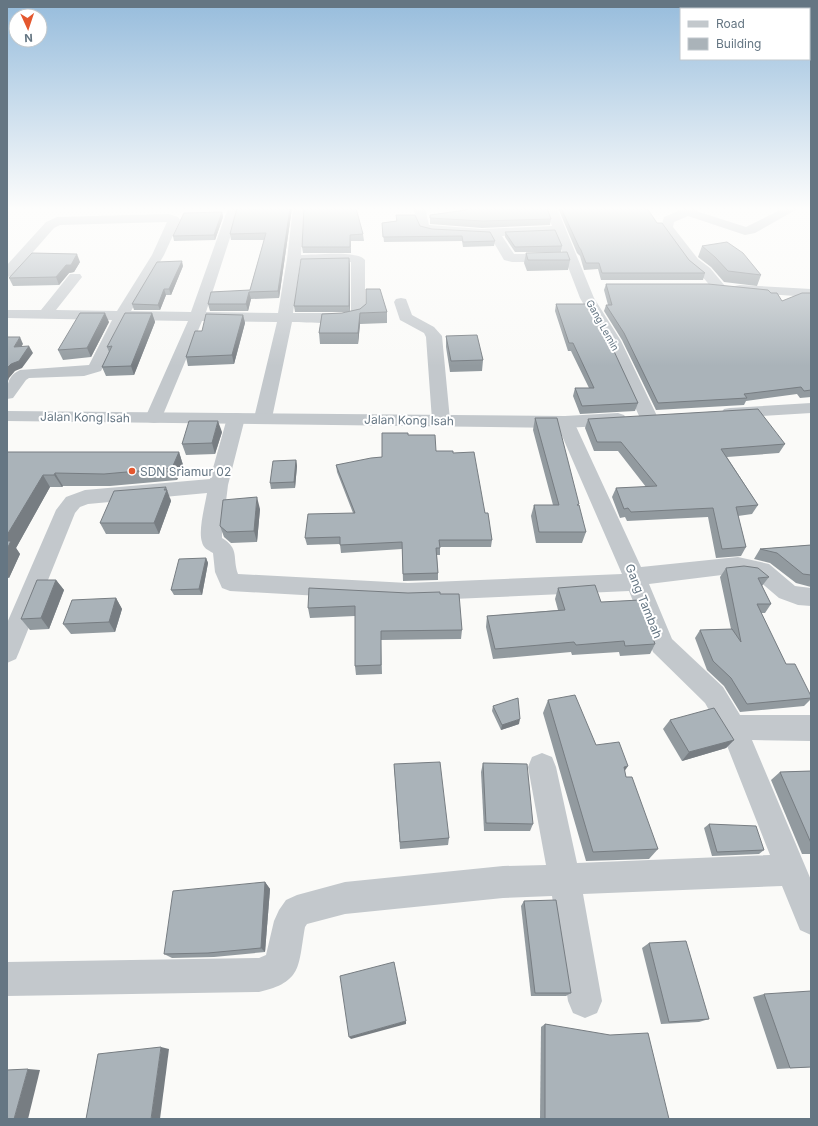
<svg xmlns="http://www.w3.org/2000/svg" width="818" height="1126" viewBox="0 0 818 1126" font-family="Inter,sans-serif">
	<style>
		.lines { fill: none; stroke-linecap: round; stroke-linejoin: round }
		.minor { fill: #c3c8cc; fill-rule: evenodd }
		.tertiary { fill: #c3c8cc; fill-rule: evenodd }
		.wall { fill: #929a9f }
		.shaded-wall { fill: #777d82 }
		.building { fill: #aab3b9; stroke: #777d82 }
		.poi-dot { fill: #e4572e; stroke: #fff; stroke-width: 1.5 }
		.labels { text-anchor: middle; dominant-baseline: central; stroke-width: 4; stroke-linejoin: round; paint-order: stroke }
		.far-street-label { font-size: 10px; fill: #657683; stroke: #fff }
		.street-label { font-size: 12px; fill: #657683; stroke: #fff }
		.poi-label { font-size: 12px; fill: #657683; stroke: #fff; text-anchor: start }
	</style>
	<rect width="100%" height="100%" fill="#fafaf8"/>
	<g class="lines">
		<g class="minor">
			<path d="M228,208H238L239,210L206,312L278,313L287,259L293,208H303L304,210L301,255C314,255 358,250 365,260V315C357,327 307,322 292,322L272,418L269,422L263,423L257,422L254,418L277,322L202,321L160,422L154,423L148,422L145,418L188,321L127,320L101,371L84,376L29,378L26,380L13,398L7,399C7,386 7,376 20,370L89,365L112,320L7,318V310H41L70,274H80L82,277L56,310L117,311L152,255L167,222L60,225L54,228L12,276L7,277V265L46,222L57,217L169,214L178,217L180,220L164,255L131,311L191,312ZM351,262V313H293L300,263Z"/>
			<path d="M413,208H425L429,225L482,229L552,226L545,208H557L594,298L621,341L658,418L655,422L649,423L643,422L640,418L605,341L580,298L555,233L502,236L514,254H555L560,255L562,258L560,261L555,262H512L504,260L490,236L432,233L420,230Z"/>
			<path d="M685,208H699L696,211L746,227L784,208H799L755,233L745,235L688,216L674,222L673,227L698,259L710,268L725,286L723,289L718,290L713,289L700,274L688,265L661,227L664,217Z"/>
			<path d="M740,285L811,289V297L735,292L733,289L735,286Z"/>
			<path d="M401,298L406,299L412,315L434,327L442,336L450,420L447,424L441,426L435,424L432,420L426,337L424,333L400,320L394,302L396,299Z"/>
			<path d="M236,413L242,414L245,418L228,485L222,534V538C240,549 232,557 238,574L408,583L622,574L556,422L559,418L565,416L571,418L574,422L641,567L738,557L769,564L795,586L811,588V606L798,605L779,598L753,576L738,573L649,584L672,639L723,687L740,715H811V741L752,740L811,880V935L800,930L782,886L583,894L602,1001L597,1013L585,1018L573,1013L568,1001L552,896L503,898L345,914L307,924L305,927C298,966 303,982 259,992L7,996V962L259,958L266,955L274,921L279,910L286,900L297,895L345,882L503,866L546,865L528,767L532,757L542,753L552,757L556,767L577,863L770,855L722,733L705,703L653,652L629,591L408,601L230,591L222,588L215,572L213,553C208,550 203,548 202,542C198,531 205,505 207,493L88,504L80,507L75,513L19,652L16,659L7,663V623L56,510L66,497L85,490L210,479L227,418L230,414Z"/>
		</g>
		<g class="tertiary">
			<path d="M811,403V413L730,418L724,417L721,413L724,409L730,408Z"/>
			<path d="M7,411L565,416L618,413L624,415L627,419L624,423L618,425L565,428L7,421Z"/>
		</g>
	</g>
	<g class="wall">
		<path d="M237,208H292L279,298L251,299L248,311H210L208,304L250,290L264,240H231L230,234Z"/>
		<path d="M304,208L363,234L364,241H351V253H303L302,247Z"/>
		<path d="M463,208H547L551,219L550,225L482,228L430,224V215L464,211Z"/>
		<path d="M558,208H647L657,223L689,260L705,273L703,280H601L598,269L584,270L580,256L577,253Z"/>
		<path d="M222,212L223,217L215,240L174,241L173,236Z"/>
		<path d="M396,215L420,226L432,229L495,241L494,246L463,247L462,241L384,242L382,223L396,221Z"/>
		<path d="M505,232L562,246L561,252H515L505,237Z"/>
		<path d="M702,246L761,275L757,286L724,282L711,267L698,257Z"/>
		<path d="M526,253L570,260L568,270L527,271L524,263Z"/>
		<path d="M349,258L350,312H295L294,306Z"/>
		<path d="M80,262L74,272L69,273L59,285L13,286L9,278Z"/>
		<path d="M183,266L171,295H166L160,310H134L132,304Z"/>
		<path d="M606,284L771,293L782,301L811,293V397L800,398L797,394L746,401L744,405L656,410L622,340L604,311L606,305H608L604,290Z"/>
		<path d="M556,304L638,403L635,411L580,414L573,396L575,388H589L571,351H568L555,311Z"/>
		<path d="M387,312V323L360,324L358,344H320L319,333L322,314Z"/>
		<path d="M152,313L155,322L134,375L106,376L102,367L109,352L107,347Z"/>
		<path d="M243,315L245,323L234,364L188,366L186,357L202,331Z"/>
		<path d="M109,322L91,357L63,360L58,350Z"/>
		<path d="M446,336L483,360L482,371L450,372L446,347Z"/>
		<path d="M535,418L586,532L582,543H536L531,516L534,505H553L533,430Z"/>
		<path d="M588,419L785,444L779,453L727,457L758,505L752,514L738,516L746,547L741,556L716,558L708,517L627,521L625,517L620,518L612,497L616,488L646,487L618,451H594L585,428Z"/>
		<path d="M222,432L215,454L186,455L182,444Z"/>
		<path d="M408,435L436,451L453,453L485,513L492,540L491,547H440V555H437L438,573V580L403,581L402,549L341,553L340,544L307,545L305,538L353,513L337,472L336,465L382,457Z"/>
		<path d="M7,452H179L183,465L177,480L110,486H63L62,487H50L16,548L20,554L9,578H7Z"/>
		<path d="M296,460L297,466L295,488L271,489L270,483Z"/>
		<path d="M170,498L171,501L159,534H106L100,523Z"/>
		<path d="M260,509L257,542L231,543L224,537L220,526Z"/>
		<path d="M811,545V587L796,583L770,563L754,559L760,549Z"/>
		<path d="M206,558L208,563L202,595H174L171,590Z"/>
		<path d="M726,568L769,577L762,586L771,604L765,613H761L786,664L811,696V699L804,706L740,712L724,686L707,670L695,638L700,630L731,629L720,577Z"/>
		<path d="M56,580L64,590L49,629L30,630L21,619Z"/>
		<path d="M558,588L601,602L655,644L650,654L620,656L619,652L572,655L571,652L493,659L486,627L487,616L558,610L555,599Z"/>
		<path d="M408,593L440,594L462,630L461,639L381,640L382,674L356,675L355,666V616L310,618L308,608Z"/>
		<path d="M116,598L122,609L115,632L71,634L63,624Z"/>
		<path d="M548,700L624,771L626,777L658,849L649,859L586,861L543,713Z"/>
		<path d="M493,706L519,724L501,730L492,711Z"/>
		<path d="M670,720L734,740L726,748L682,761L663,729Z"/>
		<path d="M483,763L533,824L530,831H484L481,772Z"/>
		<path d="M394,764L449,838L448,845L400,849Z"/>
		<path d="M811,771V854H802L771,780L780,772Z"/>
		<path d="M709,824L764,850L759,854L712,856L704,828Z"/>
		<path d="M265,882L270,889L265,952L214,957L172,958L164,954Z"/>
		<path d="M524,901L571,993L566,996H531L521,906Z"/>
		<path d="M649,943L709,1019L699,1022L661,1024L642,948Z"/>
		<path d="M764,994L811,1067L777,1069L753,997Z"/>
		<path d="M545,1024L669,1119H540L541,1027Z"/>
	</g>
	<g class="shaded-wall">
		<path d="M290,208H292L279,298L278,291Z"/>
		<path d="M222,212L223,217L215,240L214,235Z"/>
		<path d="M77,254L80,262L74,272L69,273L59,285L56,277L66,265Z"/>
		<path d="M349,258L350,264V312L349,306Z"/>
		<path d="M182,261L183,266L171,295L169,289Z"/>
		<path d="M164,289L166,295L160,310L158,305Z"/>
		<path d="M249,292L251,299L248,311L246,304Z"/>
		<path d="M105,313L109,322L91,357L87,348Z"/>
		<path d="M152,313L155,322L134,375L131,366Z"/>
		<path d="M360,313V324L358,344V333Z"/>
		<path d="M243,315L245,323L234,364L232,355Z"/>
		<path d="M20,337L23,344L17,354L14,347Z"/>
		<path d="M29,346L33,353L22,368L15,371L9,378L7,384V368Z"/>
		<path d="M218,421L222,432L215,454L212,443Z"/>
		<path d="M179,452L183,465L177,480L172,468Z"/>
		<path d="M296,460L297,466L295,488L294,482Z"/>
		<path d="M55,473L63,486L62,487L54,475Z"/>
		<path d="M43,475L50,487L16,548L20,554L9,578L7,575V535Z"/>
		<path d="M166,487L171,501L159,534L154,523Z"/>
		<path d="M257,497L260,509L257,542L254,531Z"/>
		<path d="M206,558L208,563L202,595L199,589Z"/>
		<path d="M56,580L64,590L49,629L41,618Z"/>
		<path d="M116,598L122,609L115,632L109,622Z"/>
		<path d="M520,719L519,724L501,730L502,725Z"/>
		<path d="M734,740L726,748L682,761L689,752Z"/>
		<path d="M628,766L620,778L624,767Z"/>
		<path d="M265,882L270,889L265,952L261,948Z"/>
		<path d="M406,1021V1024L351,1039L349,1037Z"/>
		<path d="M161,1047L169,1049L160,1119H151Z"/>
		<path d="M28,1069L40,1070L28,1119H14Z"/>
	</g>
	<g class="building">
		<path d="M237,208H290L278,291L249,292L246,304H208L211,292L250,290L266,233L230,234Z"/>
		<path d="M304,208H356L363,234L350,235V247H302Z"/>
		<path d="M466,208H547L551,219L483,221L430,218V215L466,210Z"/>
		<path d="M561,208H647L657,223H662L689,260L705,273H602L599,263H586L581,250L579,247Z"/>
		<path d="M222,212L214,235L173,236L184,213Z"/>
		<path d="M396,215H415L420,226L432,229L490,232L495,241L463,242L462,236L383,237L382,223L397,221Z"/>
		<path d="M555,230L562,246L515,247L505,232Z"/>
		<path d="M727,242L743,253L761,275L728,271L715,257L702,246Z"/>
		<path d="M567,252L570,260H528L526,253Z"/>
		<path d="M32,253L77,254L71,265H66L56,277L9,278Z"/>
		<path d="M349,258V306H294L301,259Z"/>
		<path d="M182,261L169,289H164L158,305L132,304L157,262Z"/>
		<path d="M606,284H708L768,290L771,293H777L782,301L802,293H811V390L804,391L801,387L744,394L747,398L658,403L624,333L606,305H612Z"/>
		<path d="M366,289H380L387,312L360,313L358,333H319L322,314L342,313L360,309L366,304Z"/>
		<path d="M556,304H588L606,334L638,403L582,406L575,388H594L573,343H569Z"/>
		<path d="M80,313H105L87,348L58,350Z"/>
		<path d="M125,313H152L131,366L102,367L112,346L107,347Z"/>
		<path d="M206,314L243,315L232,355L186,357L195,331H202Z"/>
		<path d="M477,335L483,360L451,361L446,336Z"/>
		<path d="M7,337H20L14,347L29,346L19,361L11,364L7,368Z"/>
		<path d="M758,409L785,444L721,449L758,505L736,507L746,547L722,549L713,508L631,512L628,508L624,509L616,488L657,486L621,442H597L588,419Z"/>
		<path d="M535,418H557L579,504L577,505H579L586,532H539L534,505H559Z"/>
		<path d="M189,421H218L212,443L182,444Z"/>
		<path d="M382,433H408V435H435L436,451H453V453L474,452L485,513H488L492,540H439L440,548H436L438,573L403,574L402,542L340,545V537L305,538L308,514L355,513L336,465L371,458L382,457Z"/>
		<path d="M7,452H179L172,468L104,474L55,473L54,475H43L7,535Z"/>
		<path d="M296,460L294,482L270,483L273,461Z"/>
		<path d="M166,487L164,490H167L154,523H100L114,491Z"/>
		<path d="M257,497L254,531L227,532L220,526L223,500Z"/>
		<path d="M7,541H11L7,549Z"/>
		<path d="M811,545V575L803,574L777,553L760,549Z"/>
		<path d="M206,558L199,589L171,590L179,559Z"/>
		<path d="M744,566L758,568L769,577L758,578L771,604H757L786,664H795L811,696V698L747,704L731,678L713,661L700,630L732,629L741,642L726,568Z"/>
		<path d="M37,580H56L41,618L21,619Z"/>
		<path d="M595,585L601,602L640,600L655,644L625,646L624,641L576,645L574,642L495,649L487,616L565,610L558,588Z"/>
		<path d="M309,588L408,593L440,592V594H459L462,630L381,631V665L355,666V606L308,608Z"/>
		<path d="M116,598L109,622L63,624L72,600Z"/>
		<path d="M575,695L596,745L619,742L628,766L624,767L626,777H632L658,849L593,852L548,700Z"/>
		<path d="M518,698L520,719L502,725L493,706Z"/>
		<path d="M714,708L734,740L689,752L670,720Z"/>
		<path d="M440,762L449,838L400,842L394,764Z"/>
		<path d="M483,763L527,764L533,824L486,823Z"/>
		<path d="M811,771V843L780,772Z"/>
		<path d="M709,824L756,826L764,850L717,852Z"/>
		<path d="M265,882L261,948L208,953L164,954L173,891Z"/>
		<path d="M556,900L571,993H535L524,901Z"/>
		<path d="M686,941L709,1019L669,1022L649,943Z"/>
		<path d="M394,962L406,1021L349,1037L340,976Z"/>
		<path d="M811,991V1067L790,1068L764,994Z"/>
		<path d="M545,1024L610,1035L648,1033L669,1119H545Z"/>
		<path d="M161,1047L151,1119H86L98,1054Z"/>
		<path d="M28,1069L14,1119H7V1070Z"/>
	</g>
	<linearGradient id="sky" x2="0" y2="1"><stop stop-color="#96bcdc"/><stop offset="0.57" stop-color="#fdfdfc"/><stop offset="1" stop-color="#fdfdfc" stop-opacity="0"/></linearGradient>
	<rect width="818" height="366" fill="url(#sky)"/>
	<circle class="poi-dot" cx="132" cy="471" r="4"/>
	<g class="labels">
		<g class="far-street-label">
			<text transform="translate(603 325) rotate(61)">Gang Lemin</text>
		</g>
		<g class="street-label">
			<text transform="translate(85 417) rotate(1)">Jalan Kong Isah</text>
			<text transform="translate(409 420) rotate(1)">Jalan Kong Isah</text>
			<text transform="translate(644 601) rotate(68)">Gang Tambah</text>
		</g>
		<g class="poi-label">
			<text x="140" y="471">SDN Sriamur 02</text>
		</g>
	</g>
	<rect width="818" height="1126" fill="none" stroke="#657683" stroke-width="16"/>
	<rect x="680" y="8" width="130" height="52" fill="#ffffff" stroke="#c1c8cd"/>
	<rect x="688" y="21" width="20" height="6" fill="#c3c8cc" stroke="#c1c8cd"/>
	<text x="716" y="28" font-size="12" fill="#657683">Road</text>
	<rect x="688" y="38" width="20" height="12" fill="#aab3b9" stroke="#c1c8cd"/>
	<text x="716" y="48" font-size="12" fill="#657683">Building</text>
	<g transform="translate(28 28) rotate(177)"><circle r="19" fill="#ffffff" stroke="#c1c8cd"/>
	<path d="M0-3L7 15L0 10L-7 15Z" fill="#e4572e"/>
	<text y="-6" font-size="11" font-weight="bold" text-anchor="middle" fill="#657683">N</text>
	</g>
</svg>
